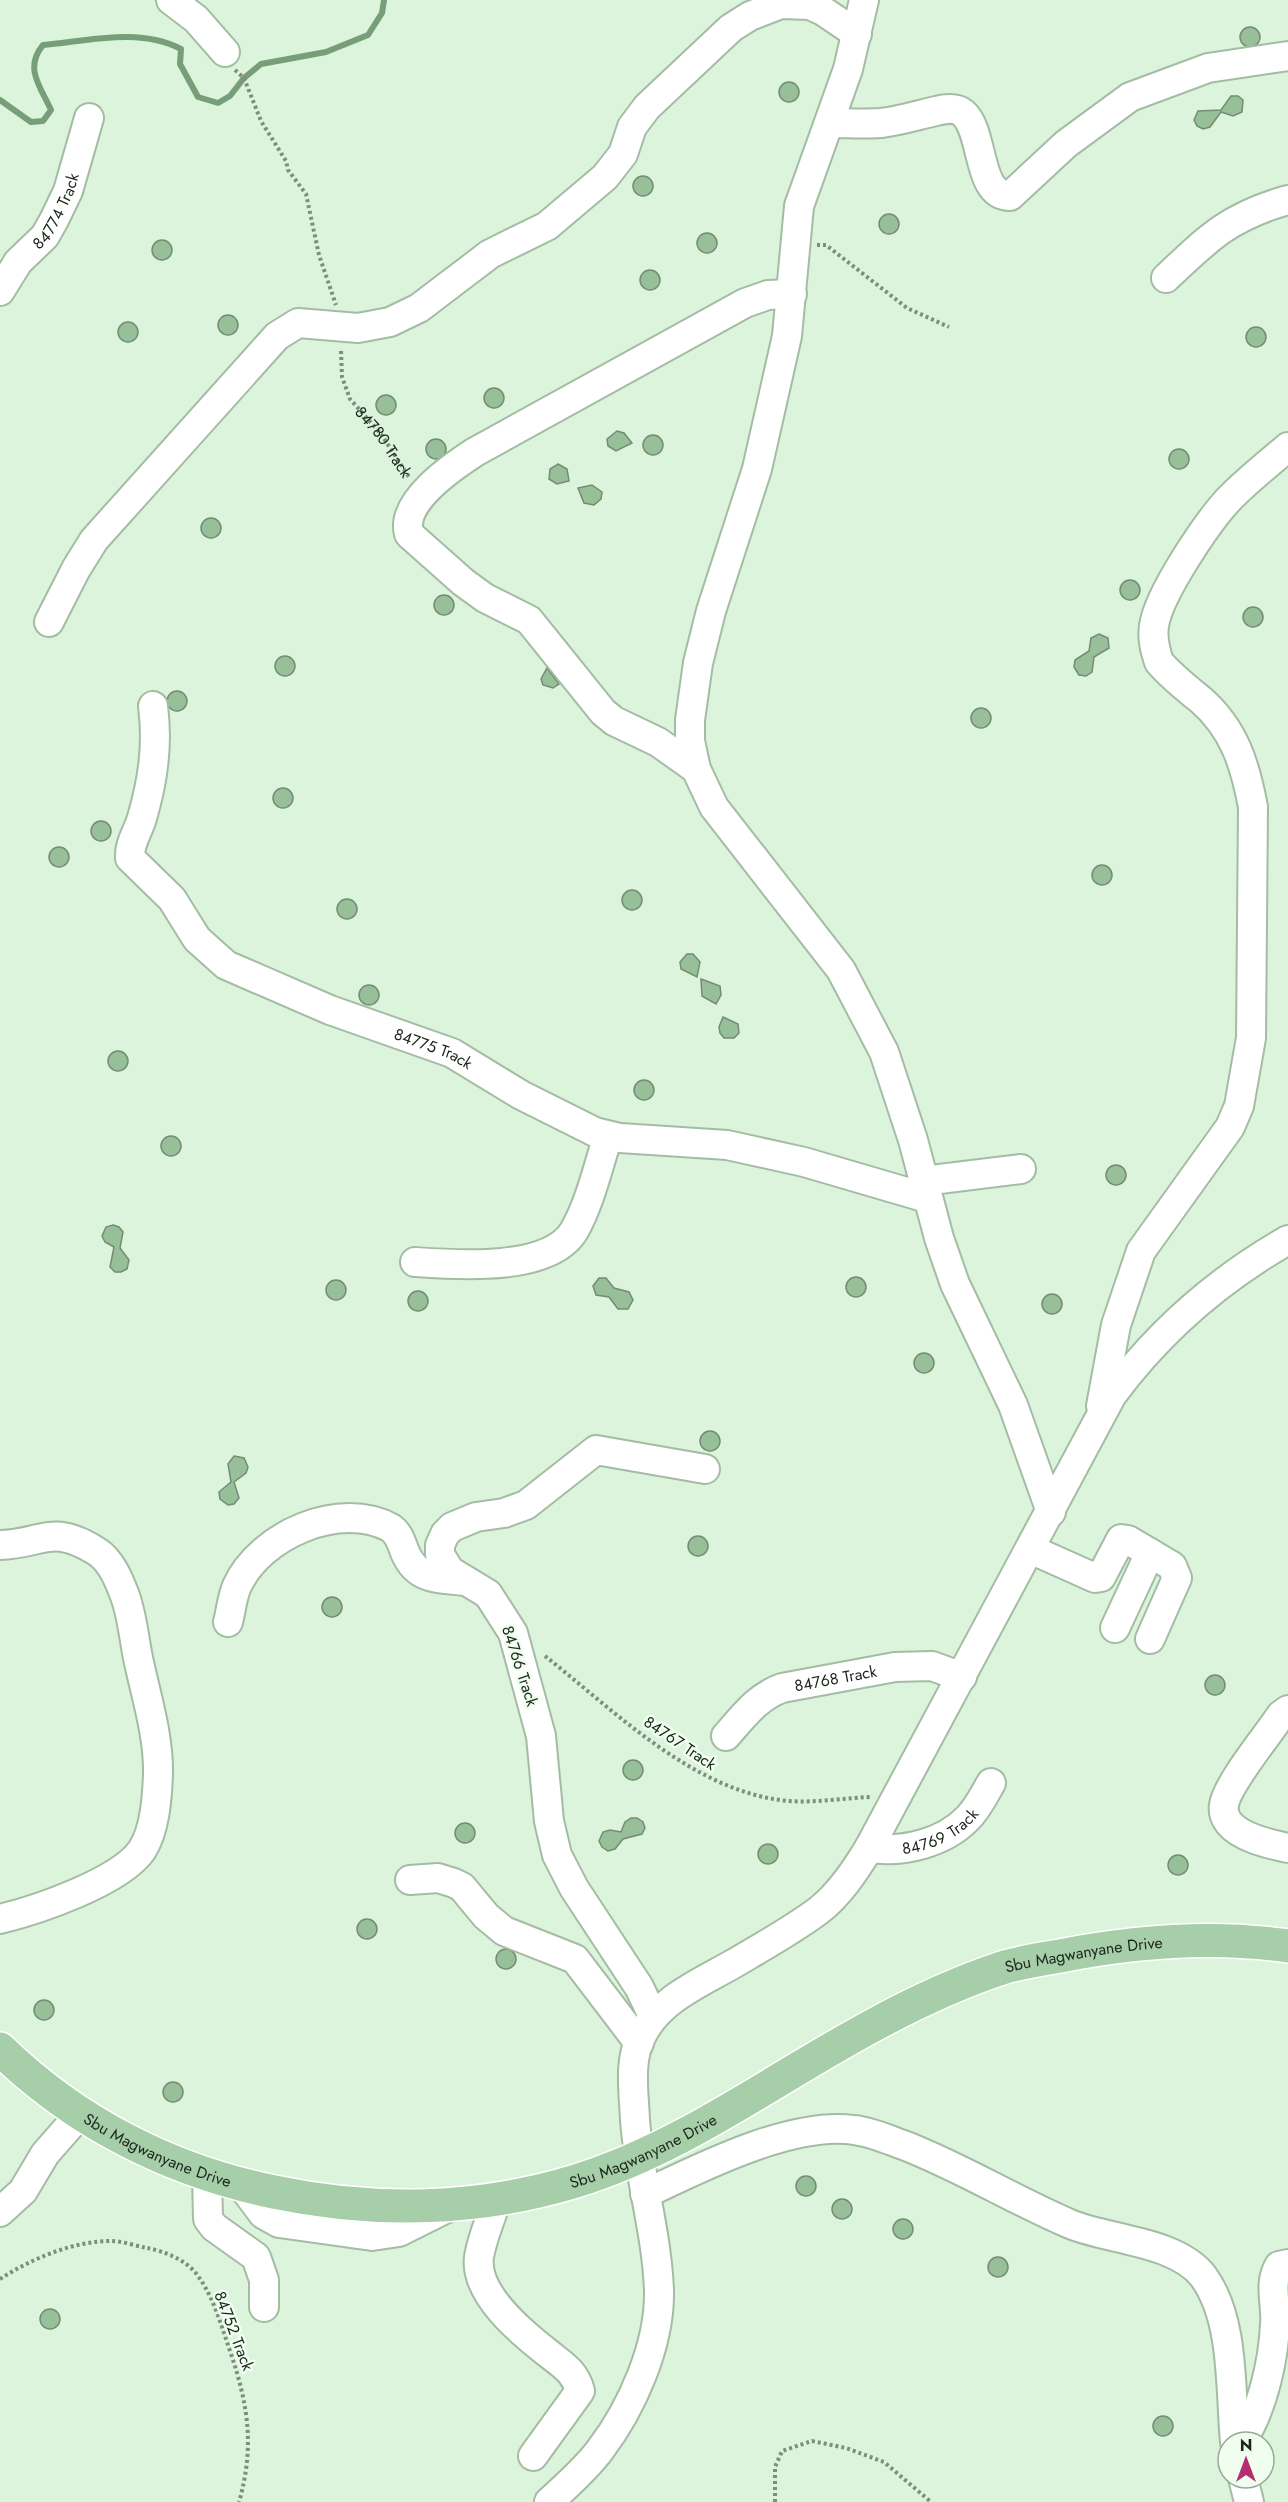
<svg xmlns="http://www.w3.org/2000/svg" width="1288" height="2502" viewBox="0 0 1288 2502" font-family="Jost,sans-serif">
	<style>
		.lines { fill: none; stroke-linecap: round; stroke-linejoin: round }
		.stream { stroke: #779e78; stroke-width: 6 }
		.building { fill: #97c098; stroke: #748b75; stroke-width: 1.5 }
		.minor-casing { stroke: #a4bca4; stroke-width: 32 }
		.major-casing { stroke: #fff; stroke-width: 36 }
		.path { stroke: #7c8e7c; stroke-width: 4; stroke-dasharray: 3 3; stroke-linecap: butt }
		.minor { stroke: #fff; stroke-width: 28 }
		.major { stroke: #a6cea8; stroke-width: 33 }
		.labels { text-anchor: middle; dominant-baseline: central; stroke-width: 5; stroke-linejoin: round; paint-order: stroke }
		.street-label { font-size: 16px; fill: #1b251c; stroke: #effeef }
	</style>
	<rect width="100%" height="100%" fill="#dbf4db"/>
	<g class="lines">
		<path class="stream" d="M0,100L31,122L43,121L51,110C40,86 24,68 43,45C87,41 140,27 181,49L180,64L198,97L218,103L230,96L244,78L261,64L326,52L368,35L382,13L384,0"/>
	</g>
	<g class="building">
		<circle cx="1250" cy="37" r="10"/>
		<circle cx="789" cy="92" r="10"/>
		<path d="M1231,96H1238L1243,100L1242,112L1233,116L1221,112L1210,127L1203,129L1197,126L1194,120L1198,111L1221,110Z"/>
		<circle cx="643" cy="186" r="10"/>
		<circle cx="889" cy="224" r="10"/>
		<circle cx="707" cy="243" r="10"/>
		<circle cx="162" cy="250" r="10"/>
		<circle cx="650" cy="280" r="10"/>
		<circle cx="228" cy="325" r="10"/>
		<circle cx="128" cy="332" r="10"/>
		<circle cx="1256" cy="337" r="10"/>
		<circle cx="494" cy="398" r="10"/>
		<circle cx="386" cy="405" r="10"/>
		<path d="M617,431L624,433L632,443L616,451L608,446L607,439Z"/>
		<circle cx="653" cy="445" r="10"/>
		<circle cx="436" cy="449" r="10"/>
		<circle cx="1179" cy="459" r="10"/>
		<path d="M558,464L567,469L569,481L557,484L549,479L550,469Z"/>
		<path d="M592,485L602,492L601,499L594,505L584,503L578,488Z"/>
		<circle cx="211" cy="528" r="10"/>
		<circle cx="1130" cy="590" r="10"/>
		<circle cx="444" cy="605" r="10"/>
		<circle cx="1253" cy="617" r="10"/>
		<path d="M1099,634L1108,638L1109,648L1094,657L1092,672L1086,676L1079,675L1074,667L1075,660L1089,651L1091,638Z"/>
		<circle cx="285" cy="666" r="10"/>
		<path d="M547,668L559,684L553,688L543,685L541,679Z"/>
		<circle cx="177" cy="701" r="10"/>
		<circle cx="981" cy="718" r="10"/>
		<circle cx="283" cy="798" r="10"/>
		<circle cx="101" cy="831" r="10"/>
		<circle cx="59" cy="857" r="10"/>
		<circle cx="1102" cy="875" r="10"/>
		<circle cx="632" cy="900" r="10"/>
		<circle cx="347" cy="909" r="10"/>
		<path d="M687,954H693L700,962L697,977L681,969L680,962Z"/>
		<path d="M701,979L720,986L721,995L716,1004L702,996Z"/>
		<circle cx="369" cy="995" r="10"/>
		<path d="M723,1017L738,1024L739,1033L734,1038H724L720,1033L719,1027Z"/>
		<circle cx="118" cy="1061" r="10"/>
		<circle cx="644" cy="1090" r="10"/>
		<circle cx="171" cy="1146" r="10"/>
		<circle cx="1116" cy="1175" r="10"/>
		<path d="M113,1225L119,1227L123,1232L120,1248L129,1260L127,1269L121,1272H115L110,1267L114,1247L105,1242L102,1236L106,1227Z"/>
		<circle cx="856" cy="1287" r="10"/>
		<path d="M599,1278H606L614,1288L629,1292L633,1300L628,1309H618L609,1297L596,1295L593,1286Z"/>
		<circle cx="336" cy="1290" r="10"/>
		<circle cx="418" cy="1301" r="10"/>
		<circle cx="1052" cy="1304" r="10"/>
		<circle cx="924" cy="1363" r="10"/>
		<circle cx="710" cy="1441" r="10"/>
		<path d="M234,1456L244,1458L248,1467L246,1473L234,1482L239,1498L234,1504L228,1505L220,1499L219,1492L231,1482L228,1464Z"/>
		<circle cx="698" cy="1546" r="10"/>
		<circle cx="332" cy="1607" r="10"/>
		<circle cx="1215" cy="1685" r="10"/>
		<circle cx="633" cy="1770" r="10"/>
		<path d="M631,1818H637L643,1822L645,1828L642,1834L623,1839L615,1849L608,1851L602,1847L599,1841L603,1832L610,1830L621,1832L625,1822Z"/>
		<circle cx="465" cy="1833" r="10"/>
		<circle cx="768" cy="1854" r="10"/>
		<circle cx="1178" cy="1865" r="10"/>
		<circle cx="367" cy="1929" r="10"/>
		<circle cx="506" cy="1959" r="10"/>
		<circle cx="44" cy="2010" r="10"/>
		<circle cx="173" cy="2092" r="10"/>
		<circle cx="806" cy="2186" r="10"/>
		<circle cx="842" cy="2209" r="10"/>
		<circle cx="903" cy="2229" r="10"/>
		<circle cx="998" cy="2267" r="10"/>
		<circle cx="50" cy="2319" r="10"/>
		<circle cx="1163" cy="2426" r="10"/>
	</g>
	<g class="lines">
		<g class="minor-casing">
			<g id="minor">
				<path d="M171,0L196,19L225,52"/>
				<path d="M864,0L848,69L799,206L787,336L757,469L711,611L698,663L690,720V741L696,769L714,807L841,970L884,1052L913,1140L939,1238L955,1284L1013,1405L1051,1512"/>
				<path d="M830,123C847,123 864,124 881,123C899,121 918,115 936,111C944,109 956,107 963,113C985,132 976,196 1010,196L1066,144L1130,97L1208,68L1288,56"/>
				<path d="M1166,278C1208,238 1230,216 1288,200"/>
				<path id="s2" d="M0,291L18,262L45,236L54,220L68,191L89,118"/>
				<path d="M49,622L76,569L94,540L277,336L298,323L358,328L390,322L419,308L490,254L547,226L605,177L623,154L632,127L647,107L731,28L750,16L781,4L810,5L823,11L857,34"/>
				<path id="s3" d="M153,706C158,745 153,780 142,818C138,832 129,843 130,858L172,899L197,939L226,965L330,1010L452,1053L521,1095L595,1132L620,1138L727,1145L804,1162L927,1198"/>
				<path d="M696,769L658,742L614,721L603,712L529,620L485,598L463,582L409,534C400,502 452,467 475,452L745,303L768,295L792,294"/>
				<path d="M923,1181L1021,1169"/>
				<path d="M415,1262C457,1265 549,1272 574,1231C590,1203 598,1167 608,1136"/>
				<path d="M1101,1406L1116,1325L1141,1251L1230,1127L1239,1106L1251,1038L1253,807C1245,764 1234,729 1201,700C1186,688 1172,677 1159,662C1155,650 1152,639 1154,626C1158,595 1209,519 1232,496C1249,479 1269,463 1288,447"/>
				<path d="M0,1545C42,1544 52,1523 96,1551C111,1560 119,1580 125,1596C132,1615 134,1638 138,1658C146,1696 159,1736 158,1775C157,1798 155,1830 142,1850C120,1882 37,1910 0,1919"/>
				<path d="M1030,1549L1095,1578L1101,1577L1121,1539L1128,1540L1172,1566L1177,1578L1150,1639"/>
				<path d="M228,1622C231,1611 232,1597 237,1586C260,1535 340,1500 391,1528C398,1533 400,1539 403,1547C414,1580 435,1578 466,1581"/>
				<path d="M1115,1628L1150,1553"/>
				<path d="M1288,1710L1281,1715C1268,1735 1227,1784 1224,1805C1223,1811 1225,1818 1229,1823C1241,1838 1270,1844 1288,1848"/>
				<path id="s4" d="M726,1736C743,1717 757,1697 782,1688L895,1667L932,1666L962,1677"/>
				<path id="s5" d="M869,1848C903,1853 944,1843 968,1818C978,1808 984,1795 991,1783"/>
				<path d="M410,1880L438,1878L454,1883L462,1887L486,1916L504,1931L575,1959L639,2043"/>
				<path d="M653,2016L639,1987L574,1888L557,1855L549,1821L541,1736L513,1633L488,1594L450,1571L440,1555V1545L445,1534L452,1527L476,1517L504,1513L526,1505L596,1450L705,1469"/>
				<path d="M207,2175L208,2219L214,2227L256,2257L264,2280V2307"/>
				<path d="M242,2186L263,2214L279,2223L372,2236L399,2232L453,2205"/>
				<path d="M645,2194C699,2168 792,2121 854,2130C872,2132 889,2140 906,2146C962,2168 1014,2200 1070,2224C1108,2240 1176,2241 1203,2276C1235,2319 1230,2390 1235,2442"/>
				<path d="M497,2199C491,2218 482,2238 479,2257C474,2294 522,2333 549,2354C564,2366 575,2372 580,2391L533,2456"/>
				<path d="M0,2212L23,2191L45,2154L80,2114"/>
				<path d="M1241,2442C1262,2411 1273,2363 1275,2325C1277,2305 1268,2284 1279,2266L1288,2264"/>
				<path d="M1243,2478L1249,2502"/>
				<path d="M549,2502C566,2486 586,2469 600,2450C632,2408 660,2345 659,2291C657,2233 639,2177 635,2120C634,2093 628,2060 642,2035C660,1999 700,1983 733,1964C762,1947 791,1931 818,1911C839,1895 855,1871 869,1848L1112,1395C1160,1330 1218,1280 1288,1240"/>
			</g>
		</g>
		<g class="major-casing">
			<g id="major">
				<path id="s6" d="M0,2049C76,2123 171,2171 274,2192C374,2213 478,2211 576,2181C683,2148 775,2078 872,2026C914,2003 959,1982 1005,1967C1023,1962 1042,1959 1060,1956C1136,1941 1211,1935 1288,1946"/>
			</g>
		</g>
		<g class="path">
			<path d="M235,70L244,78L261,121L286,161L288,170L306,194L319,255L336,305"/>
			<path d="M817,245H826L907,308L949,327"/>
			<path id="s1" d="M341,351L342,377L350,399L381,434L409,477"/>
			<path d="M545,1656C616,1712 694,1792 788,1801C815,1803 844,1798 871,1797"/>
			<path d="M0,2279C31,2259 73,2241 111,2241C122,2241 136,2246 147,2248C164,2251 187,2260 198,2276C214,2298 221,2325 230,2351C248,2404 255,2446 239,2502"/>
			<path d="M775,2502V2467L782,2451L812,2441L846,2448L884,2462L931,2502"/>
		</g>
		<use href="#minor" class="minor"/>
		<use href="#major" class="major"/>
	</g>
	<g class="labels">
		<g class="street-label">
			<text stroke="none"><textPath href="#s2" startOffset="99">84774 Track</textPath></text>
			<text stroke="none"><textPath href="#s1" startOffset="104">84780 Track</textPath></text>
			<text stroke="none"><textPath href="#s3" startOffset="524">84775 Track</textPath></text>
			<text transform="translate(520 1666) rotate(72)">84766 Track</text>
			<text stroke="none"><textPath href="#s4" startOffset="129">84768 Track</textPath></text>
			<text transform="translate(680 1743) rotate(34)">84767 Track</text>
			<text stroke="none"><textPath href="#s5" startOffset="75">84769 Track</textPath></text>
			<text stroke="none"><textPath href="#s6" startOffset="1179">Sbu Magwanyane Drive</textPath></text>
			<text stroke="none"><textPath href="#s6" startOffset="189">Sbu Magwanyane Drive</textPath></text>
			<text stroke="none"><textPath href="#s6" startOffset="692">Sbu Magwanyane Drive</textPath></text>
			<text transform="translate(234 2331) rotate(69)">84752 Track</text>
		</g>
	</g>
	<g transform="translate(1246 2460)"><circle r="28" fill="#effeef" stroke="#9aa79b" stroke-width="1.5"/>
	<path d="M0-4.5L10 22L0 15L-10 22Z" fill="#b52e70"/>
	<text y="-9" font-size="16" font-weight="bold" text-anchor="middle" fill="#1b251c">N</text>
	</g>
</svg>
